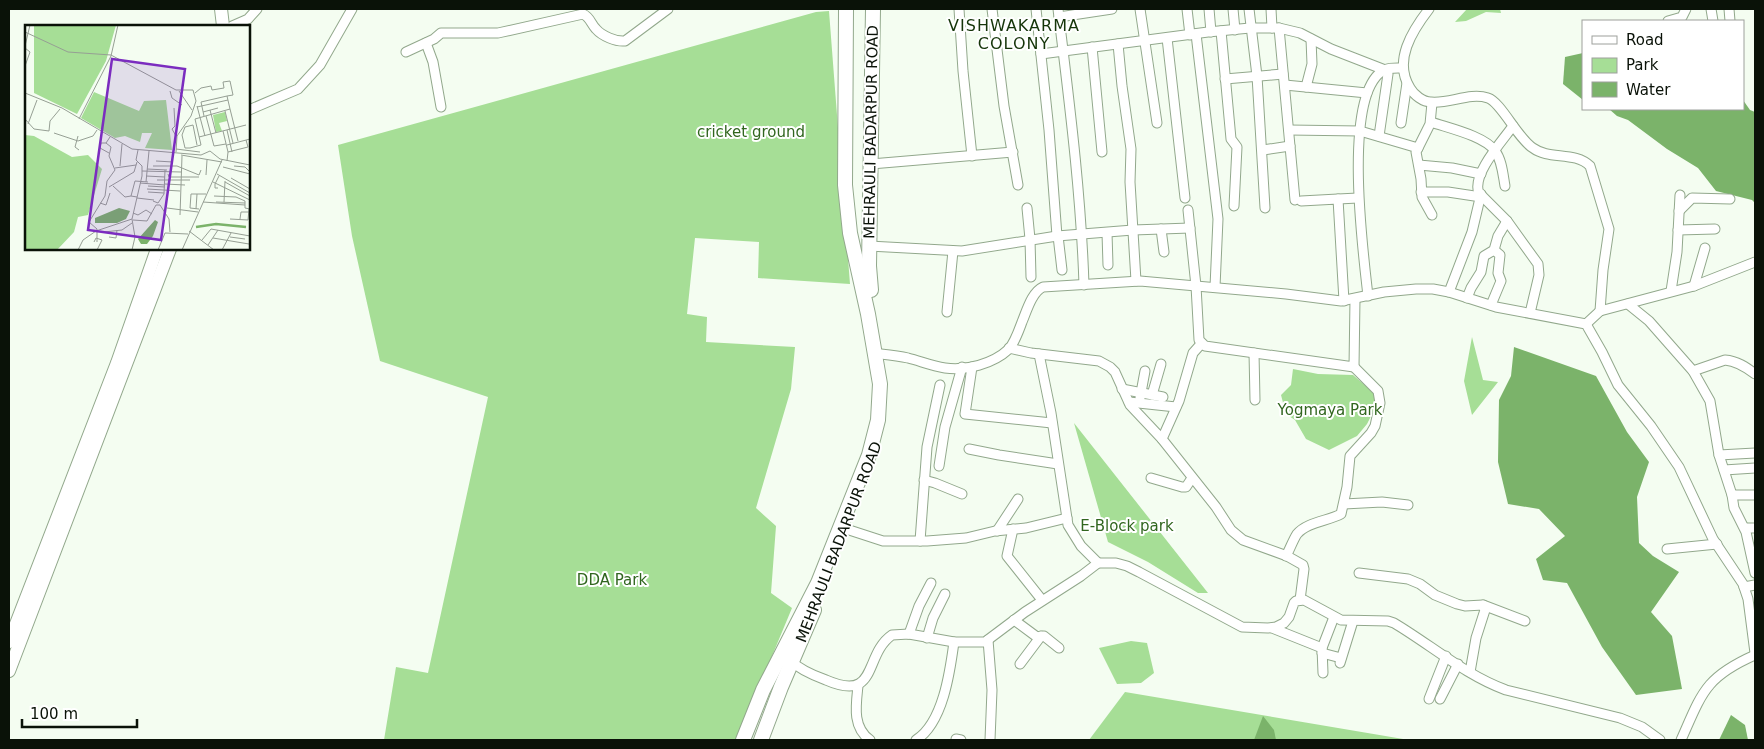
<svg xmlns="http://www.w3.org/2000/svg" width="1764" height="749" viewBox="0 0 1764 749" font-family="'DejaVu Sans',sans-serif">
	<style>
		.green { fill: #a6de96 }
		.water { fill: #7bb36a }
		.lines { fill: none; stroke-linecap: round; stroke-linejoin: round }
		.street-casing { stroke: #92a88c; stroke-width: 11 }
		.secondary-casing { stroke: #92a88c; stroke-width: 14 }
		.primary-casing { stroke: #92a88c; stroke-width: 16 }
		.street { stroke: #fff; stroke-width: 9 }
		.secondary { stroke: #fff; stroke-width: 12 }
		.primary { stroke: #fff; stroke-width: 14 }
		.labels { text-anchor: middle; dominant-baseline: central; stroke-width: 4; stroke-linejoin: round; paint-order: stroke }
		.park-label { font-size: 15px; fill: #31661f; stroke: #fff }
		.street-label { font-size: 15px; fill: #0a1208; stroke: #fff }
		.neighbourhood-label { font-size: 16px; letter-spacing: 1px; fill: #153509; stroke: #fff }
		.inset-river { fill: none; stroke: #7bb36a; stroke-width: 2.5 }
		.inset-road { fill: none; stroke: #969f94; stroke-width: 1 }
		.view { fill: #7b2cbf; fill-opacity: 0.15; stroke: #7b2cbf; stroke-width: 2.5 }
		.inset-edge { fill: none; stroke: #0a1208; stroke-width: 2.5 }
	</style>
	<rect width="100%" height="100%" fill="#f4fdf1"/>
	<g class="green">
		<path d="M1467,9H1500L1501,13L1486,12L1466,21L1455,22Z"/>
		<path d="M829,11L850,284L758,278L759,242L695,238L687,314L707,317L706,342L795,347L791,389L756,508L776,526L771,593L792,608L737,740H384L396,667L428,673L488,397L380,361L352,236L338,145L816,12Z"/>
		<path d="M1472,337L1483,380L1498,382L1472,415L1464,381Z"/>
		<path d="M1293,369L1318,374L1353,375L1374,393L1375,401L1374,410L1367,424L1357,436L1329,450L1306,439L1295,420L1286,414L1281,395L1291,385Z"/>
		<path d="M1074,423L1208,593H1198L1148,562L1108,542Z"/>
		<path d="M1131,641L1147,643L1154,673L1141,683L1117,684L1099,648Z"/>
		<path d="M1125,692L1409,740H1089Z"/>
	</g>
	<g class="water">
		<path d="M1583,53V100L1563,84L1565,57Z"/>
		<path d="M1743,100L1750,110L1755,112V203L1752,200L1716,191L1698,168L1667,149L1628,120L1617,116L1609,109H1743Z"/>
		<path d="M1514,347L1596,376L1627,432L1649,462L1637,497L1639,543L1653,556L1679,572L1651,612L1672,636L1682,689L1636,695L1602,647L1567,583L1543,580L1536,559L1565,536L1539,509L1508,504L1498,462L1499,400L1511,376Z"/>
		<path d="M1731,715L1745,725L1748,740H1719Z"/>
		<path d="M1263,716L1274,730L1276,740H1254Z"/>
	</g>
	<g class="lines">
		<g class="street-casing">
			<g id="street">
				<path d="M959,9L963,71L972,156"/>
				<path d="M992,9L1004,106L1018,185"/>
				<path d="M1036,9L1049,130L1057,236"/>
				<path d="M1058,9C1069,100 1081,192 1084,285"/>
				<path d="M1140,9L1157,123"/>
				<path d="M1187,9L1190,35"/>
				<path d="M1209,9L1211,32"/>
				<path d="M1233,9L1235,30"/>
				<path d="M1249,9L1257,76L1265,208"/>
				<path d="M1271,9L1272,28"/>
				<path d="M1429,9C1412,31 1393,61 1410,88C1414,95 1423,102 1431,102C1449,104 1470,92 1488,98C1501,102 1518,139 1533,148C1549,160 1575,151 1590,166L1609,229L1603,270L1600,311"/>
				<path d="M1711,9L1713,21"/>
				<path d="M1729,9L1730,21"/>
				<path d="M1059,17L1112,9"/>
				<path d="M1668,21L1682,17L1686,9"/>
				<path d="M232,26L248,19L257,9"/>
				<path d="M1279,28L1295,200"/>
				<path d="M1221,31L1231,139L1237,147L1234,206"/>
				<path d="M1196,34L1218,219L1215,287"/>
				<path d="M1167,38L1185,198"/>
				<path d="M426,43L433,62L441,107"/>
				<path d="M1118,44L1122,86L1131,149L1130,182L1136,281"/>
				<path d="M1092,47L1102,152"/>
				<path d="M406,52L434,39L441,33H498L583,14C590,17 591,24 596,29C602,36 616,42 625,41L668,9"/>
				<path d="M1041,54L1208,32L1250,28H1279L1300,33L1331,49L1385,70L1388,74L1379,136"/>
				<path d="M1225,79L1283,74"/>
				<path d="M1285,85L1367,93"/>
				<path d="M1306,87L1312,64L1311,39"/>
				<path d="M1432,103L1430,124L1416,152L1421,179L1422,197L1432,215"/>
				<path d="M249,110L298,89L320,65L352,9"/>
				<path d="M1431,122C1448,128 1485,136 1495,151C1502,160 1503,175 1505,186"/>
				<path d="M1401,123L1407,83"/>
				<path d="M1513,126C1503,140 1471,175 1479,193L1507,221L1538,264L1539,275L1530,313"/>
				<path d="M1289,130L1360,131L1418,148"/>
				<path d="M1263,150L1290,146"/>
				<path d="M871,164L1013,152"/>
				<path d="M1419,165L1452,168L1481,174"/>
				<path d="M1421,192H1448L1481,197"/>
				<path d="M1338,199L1358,198"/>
				<path d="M1301,201L1338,199L1344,301"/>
				<path d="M1027,208L1030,239L1031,277"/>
				<path d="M1188,210L1196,286L1199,340L1205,346L1354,367L1355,299"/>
				<path d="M1679,211L1692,198L1730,199"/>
				<path d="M1161,229L1164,252"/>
				<path d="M1678,230L1715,229"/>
				<path d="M1107,233L1108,265"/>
				<path d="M1058,236L1062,270"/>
				<path d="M869,246L962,251L1057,236L1133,230L1190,228"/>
				<path d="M1694,286L1705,248"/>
				<path d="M1671,291L1677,252L1680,195"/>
				<path d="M1449,292L1472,232L1481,194"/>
				<path d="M1368,296C1363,251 1343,100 1381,72C1387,67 1396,68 1403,68"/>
				<path d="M1467,298L1471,288L1481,272L1484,256L1494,250L1498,236L1507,221"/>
				<path d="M1628,304L1649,321L1693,371L1710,401L1719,455L1732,495L1734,508L1746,532L1755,573"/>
				<path d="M1491,305L1501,281L1498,273L1500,255L1494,250"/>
				<path d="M947,312L953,251"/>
				<path d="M1586,324L1600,311L1694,286L1755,262"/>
				<path d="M1009,348L1031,353L1099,361L1110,367L1115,372L1130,405L1162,439L1216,507L1231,530L1243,540L1287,556L1303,565L1304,569L1300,600"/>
				<path d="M1254,353L1255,400"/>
				<path d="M881,354C890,355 899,356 908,358C920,361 932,366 945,368C966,371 993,364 1009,349C1015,342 1019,330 1022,322C1027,310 1032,292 1043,287L1140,281L1286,294L1341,301L1384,292L1416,289H1433L1449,292L1496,307L1586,324L1602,352L1618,385L1651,426L1679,467L1713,539L1743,584L1748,599L1755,653"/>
				<path d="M1039,354L1051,413L1068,525L1081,546L1098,563"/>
				<path d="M972,367L965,414L1052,423"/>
				<path d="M1693,371L1725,360C1737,361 1746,367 1755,374"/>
				<path d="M1122,389L1163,397"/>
				<path d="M1152,395L1161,364"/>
				<path d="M1140,398L1145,371"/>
				<path d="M1129,402L1176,407"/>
				<path d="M1162,439L1179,401L1193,353L1201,344"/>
				<path d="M969,449L999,455L1058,464"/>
				<path d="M1719,455L1755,453"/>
				<path d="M939,466L945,427L962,367"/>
				<path d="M1724,470L1755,468"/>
				<path d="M1151,478L1182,487H1186L1192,478"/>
				<path d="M924,480L935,483L962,494"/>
				<path d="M1732,495H1755"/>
				<path d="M1344,504L1382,502L1408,505"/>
				<path d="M840,527L883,541H927L966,538L995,531L1026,528L1067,518"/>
				<path d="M1745,528H1755"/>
				<path d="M1013,529L1007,556L1042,600"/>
				<path d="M997,531L1018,499"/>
				<path d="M920,541L927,447L940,385"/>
				<path d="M1667,549L1717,544"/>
				<path d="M1286,556C1290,549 1293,540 1297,534C1307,522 1328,521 1341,514L1347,487L1350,456L1371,433L1375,426L1380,403L1378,391L1354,367"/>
				<path d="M1359,573L1408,579L1420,584L1435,595L1457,604L1465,606L1483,605L1485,610L1476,638L1470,672"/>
				<path d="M1744,587L1755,585"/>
				<path d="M1483,605L1525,621"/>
				<path d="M1014,620L1037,637L1044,636L1059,648"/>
				<path d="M1272,628L1322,648"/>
				<path d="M909,634L919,606L931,583"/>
				<path d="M927,638L933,618L945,594"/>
				<path d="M988,640L992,690L990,740"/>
				<path d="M1322,653L1341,658"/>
				<path d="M788,659C799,669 812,675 826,680C879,703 863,655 892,635L909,634L954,642H985L1025,612L1081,576L1098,563H1116L1127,566L1139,572L1242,627L1268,628L1276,627L1284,623L1289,617L1294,603L1296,601L1304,600L1341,620L1388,621L1394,623C1431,645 1465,675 1506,690L1620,718L1642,727L1660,740"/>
				<path d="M1340,663L1353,621"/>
				<path d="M1020,664L1041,636"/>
				<path d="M1323,673L1322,648L1334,617"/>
				<path d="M858,686C856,705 852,727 870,740"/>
				<path d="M1429,699L1446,656"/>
				<path d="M1440,699L1458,664"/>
				<path d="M956,739L961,740"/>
				<path d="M916,740C943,723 950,672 954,642"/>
				<path d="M1681,740C1702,693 1705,677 1755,655"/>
			</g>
		</g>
		<g class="secondary-casing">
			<g id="secondary">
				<path d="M221,9L223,26"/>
				<path d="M9,642L117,363L157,249"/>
				<path d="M9,671L170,249"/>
			</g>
		</g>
		<g class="primary-casing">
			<g id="primary">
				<path d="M871,290L869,266L873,9"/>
				<path d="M743,740L763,690L818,583L869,455L878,420L880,384L868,314L850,233L845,185L846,9"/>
				<path d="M761,740L781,687L814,610"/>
			</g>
		</g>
		<use href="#street" class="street"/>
		<use href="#secondary" class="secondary"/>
		<use href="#primary" class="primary"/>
	</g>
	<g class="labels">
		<g class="park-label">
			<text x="751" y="132">cricket ground</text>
			<text x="1330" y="410">Yogmaya Park</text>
			<text x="1127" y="526">E-Block park</text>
			<text x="612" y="580">DDA Park</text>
		</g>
		<g class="street-label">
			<text transform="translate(871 132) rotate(-89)">MEHRAULI BADARPUR ROAD</text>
			<text transform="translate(839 542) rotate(-69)">MEHRAULI BADARPUR ROAD</text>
		</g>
		<g class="neighbourhood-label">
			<text x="1014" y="25">VISHWAKARMA<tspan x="1014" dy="18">COLONY</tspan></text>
		</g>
	</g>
	<g transform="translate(25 25)">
		<rect width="225" height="225" fill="#f4fdf1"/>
		<path d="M9,0H91L81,36L52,89L9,68ZM69,67L114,86L119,76L141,75L147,125L120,123L127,108H117L115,117L100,111L90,113L56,93ZM200,87L202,96L194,98L197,106L191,107L188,90ZM0,110L9,111L47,132L63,130L77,144L63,190L53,192L49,207L32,225H0Z" fill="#a6de96"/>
		<path d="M94,183L105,186L101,194L92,198H70V193ZM130,195L133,197L128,211L122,219H116L113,214Z" fill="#7bb36a"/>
		<path class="inset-river" d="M171,202L191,199L221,202"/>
		<path class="inset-road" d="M0,7L43,27L86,30L151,65M0,21L5,0M0,23L5,27L0,41M151,65H168L171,76L166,91L152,111L151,127M145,66L147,73L157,80M154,66L167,85M0,68L37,83L107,124L176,130L185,126L195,134L225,140M170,68L176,63L186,61L187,65L199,63L198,57L205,56L208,70L202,71L205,84L170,94L176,120L165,123H160L157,110L160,102L168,100L172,120M172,81L180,111M172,82L203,75M149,83L150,101L147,104L151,111M205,84L213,116M185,85L191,108M200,86L208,118M178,87L193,83M179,91L176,77L202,71M181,91L189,121L201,119M0,94L9,104L24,106L25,96L35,84M54,94L86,31L93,0M3,99L12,75M202,105L207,127M198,106L203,127L202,136M29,108L53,116L68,111L72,105M53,111L50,122L54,125M174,112L221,100M81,118H76L75,123L84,128M202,120L225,114M151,124L175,127M203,127L223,122L221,115M156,130L197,137M131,136L148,137M95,141L97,119M128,141H152L174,150L176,145M209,141L220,142L225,147M198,142L225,149M90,143L111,140M122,144L142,145M117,146L156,147M143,149L144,152H174M192,149L225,168M181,150L182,135M121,151L140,152M206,153L225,164M132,155H165M121,157L124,126M188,157L225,175M200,157L225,171M115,158L140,160M140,159L160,160M88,161L100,172L106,171M123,161L140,162M84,162L109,147L112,137M193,163H190V159L194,151M122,164L155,166M123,167L139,168M189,171L211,172L220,176V183L225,184M112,172L106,171L110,156L123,157M112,173L129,175M128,176L133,178L139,169L140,145M178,177L220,180M191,177L220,178M199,177L200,156M75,178L81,180L85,168M142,183L173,187M171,184L172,169M174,184L165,183L166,169H181M108,188L113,190L121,185L127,189M155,190L157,131M107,194L110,212L107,225M205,194L223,195L224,184M215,194L216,187H224M108,195L122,196L131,180H135L144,194L145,207M164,206L189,225M79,207L97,205L107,198M84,212L91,213L92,205M205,212L220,214M188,213L224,219M177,215L186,204L225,211M69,217L71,213L77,215L72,225M72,217V204L64,197L80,171L82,156L90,145L84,131L86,122L81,118L85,112M183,220L193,205M53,225L58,215L71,206L107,194L117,151V141L111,135L113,125M133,225L140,208L163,209M157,225L197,135M197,225L206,208"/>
		<path class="view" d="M87,34L160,44L136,215L63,205Z"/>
		<rect width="225" height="225" class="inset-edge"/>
	</g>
	<rect width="1764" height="749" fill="none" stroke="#0a1208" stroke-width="20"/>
	<rect x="1582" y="20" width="162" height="90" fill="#ffffff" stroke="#9da09c"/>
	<rect x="1592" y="36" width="25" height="8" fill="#ffffff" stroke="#9da09c"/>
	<text x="1626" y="45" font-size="15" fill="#0a1208">Road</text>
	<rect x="1592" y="58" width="25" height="15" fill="#a6de96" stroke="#9da09c"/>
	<text x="1626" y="70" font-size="15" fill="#0a1208">Park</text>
	<rect x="1592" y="82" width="25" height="15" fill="#7bb36a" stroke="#9da09c"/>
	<text x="1626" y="95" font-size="15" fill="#0a1208">Water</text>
	<path d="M22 719v8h115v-8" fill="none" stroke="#0a1208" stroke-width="2.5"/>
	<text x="30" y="719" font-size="15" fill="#0a1208" stroke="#ffffff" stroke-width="4" paint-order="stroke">100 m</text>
</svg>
